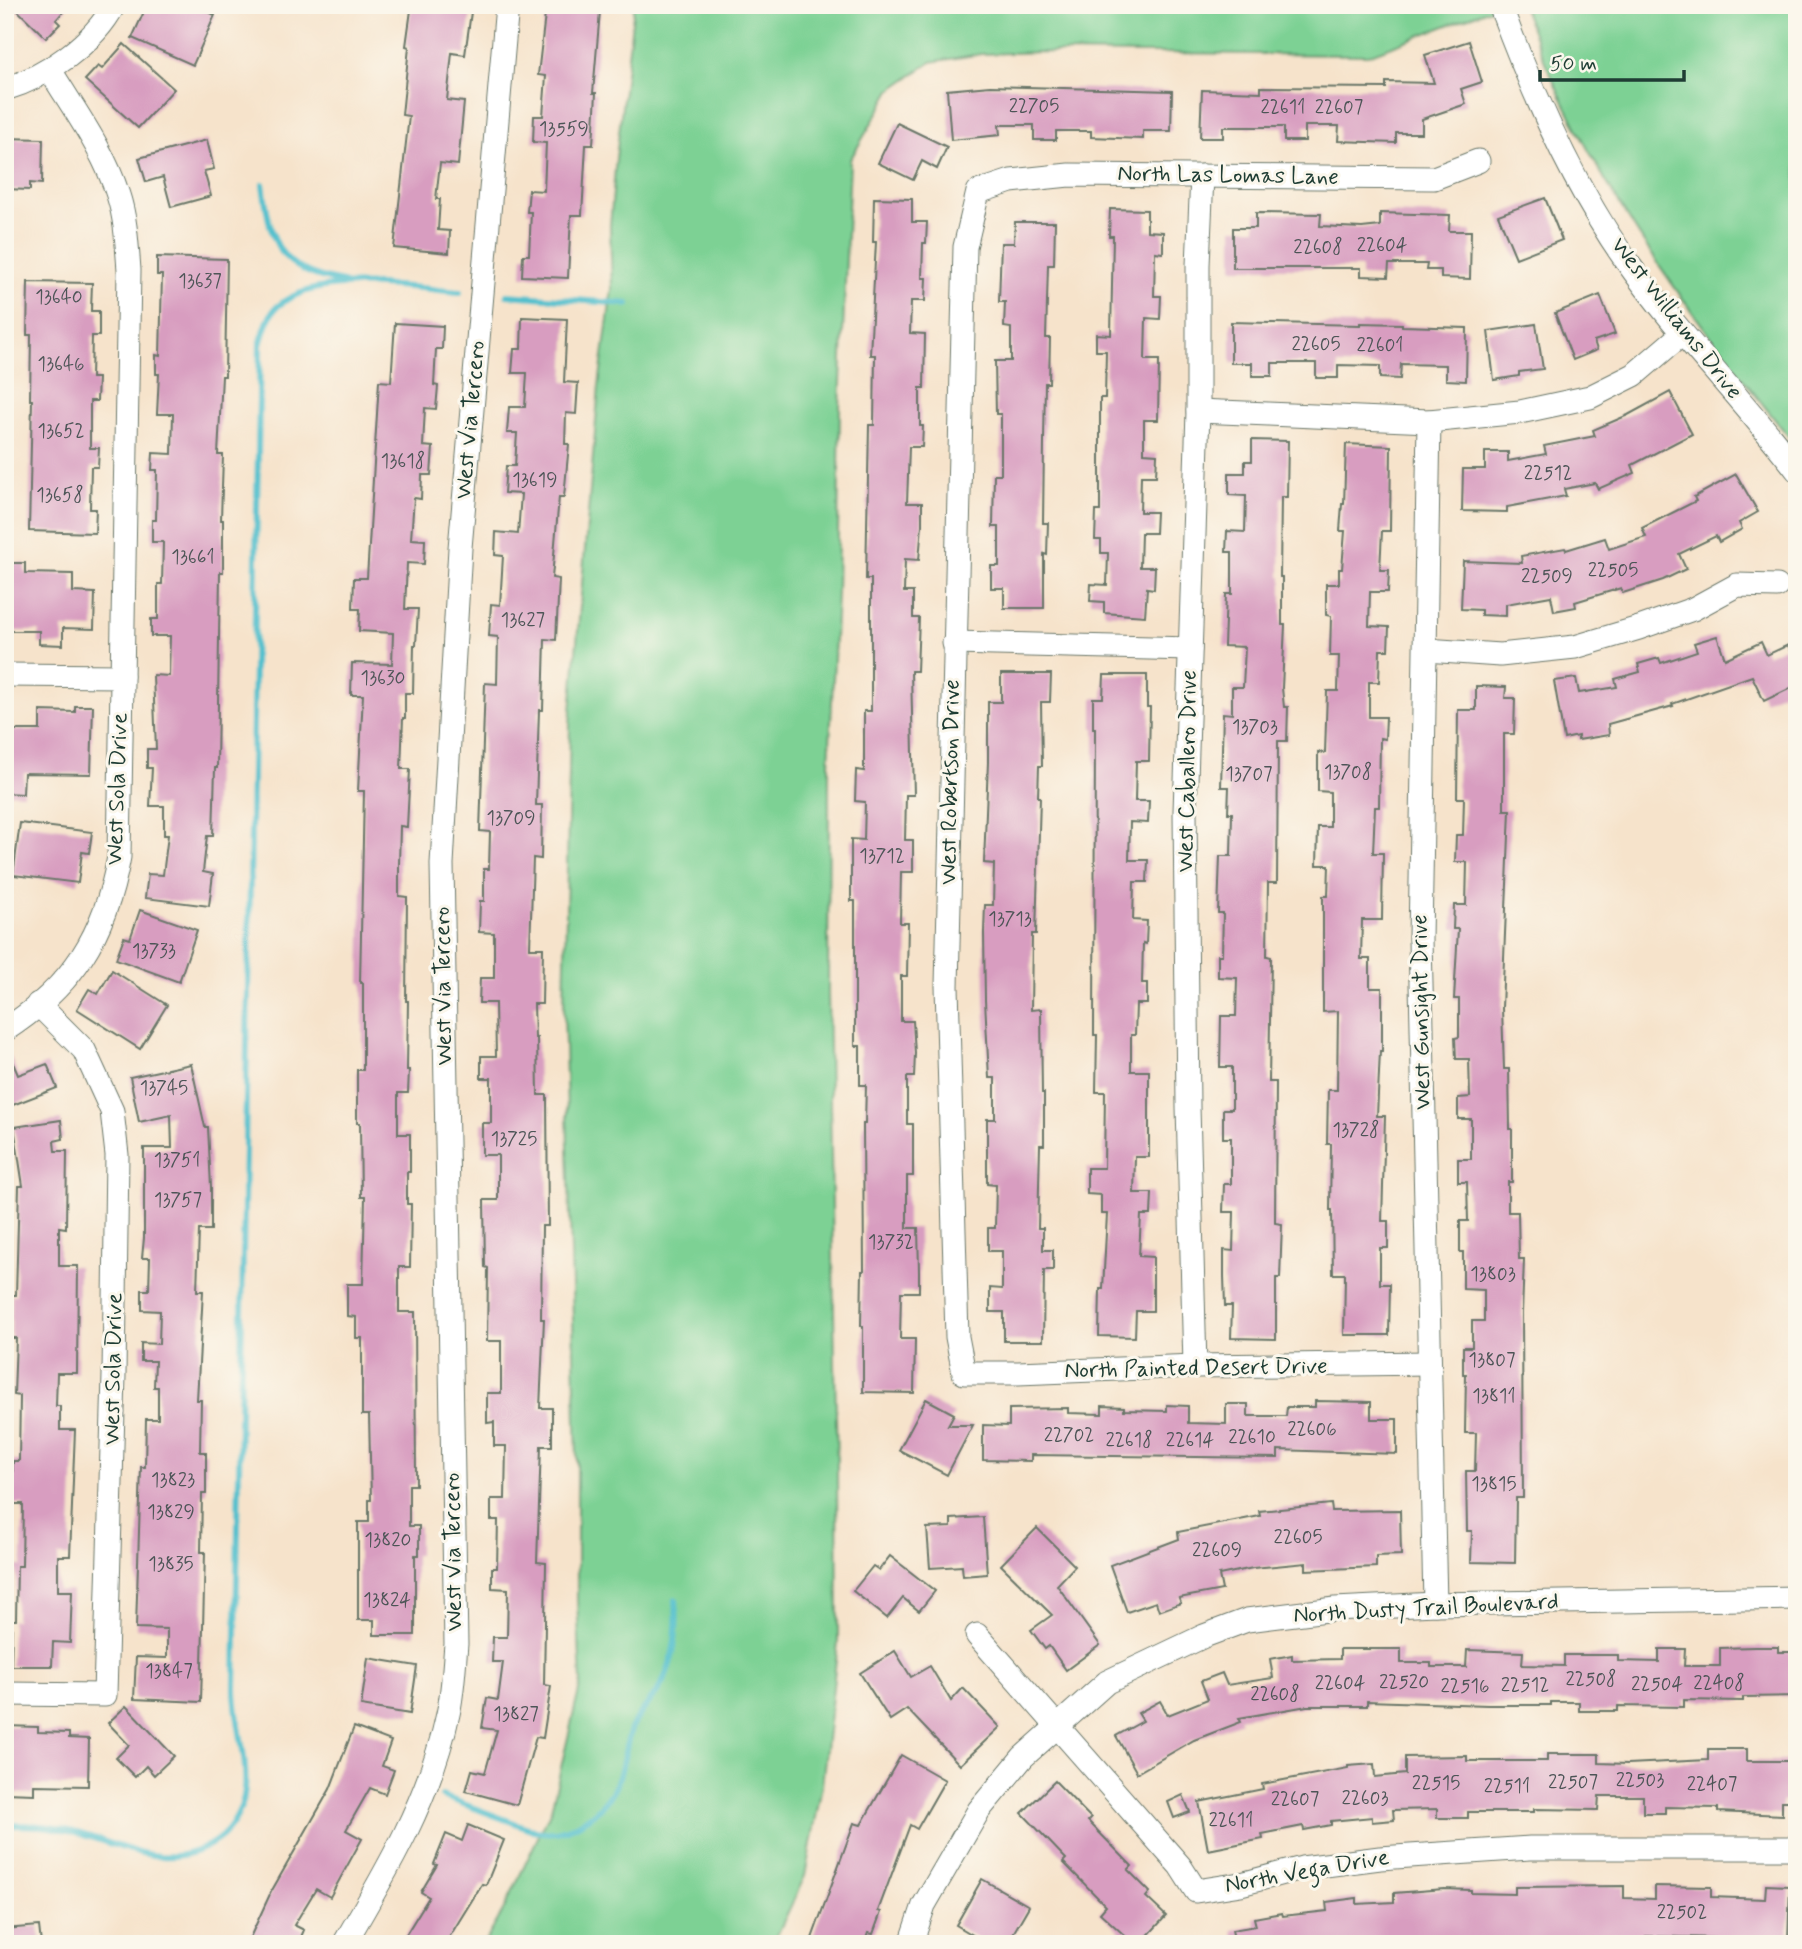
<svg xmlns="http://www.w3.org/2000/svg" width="1802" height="1949" viewBox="0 0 1802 1949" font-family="Mynerve,sans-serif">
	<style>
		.green { fill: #7dd194; stroke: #4e8764; stroke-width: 2 }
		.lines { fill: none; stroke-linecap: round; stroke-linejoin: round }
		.stream { stroke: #53c0cd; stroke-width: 6 }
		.building { fill: #d89dc0 }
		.minor-casing { stroke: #6a7769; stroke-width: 25 }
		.minor { stroke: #fff; stroke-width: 23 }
		.labels { text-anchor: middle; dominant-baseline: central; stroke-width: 6; stroke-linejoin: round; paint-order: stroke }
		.number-label { font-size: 19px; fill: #4d5557 }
		.street-label { font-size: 23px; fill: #1f3d34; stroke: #fbf7ec }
	</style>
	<rect width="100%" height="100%" fill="#fbf7ec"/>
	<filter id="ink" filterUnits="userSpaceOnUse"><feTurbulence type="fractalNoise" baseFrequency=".0143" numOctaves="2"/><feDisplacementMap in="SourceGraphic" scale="14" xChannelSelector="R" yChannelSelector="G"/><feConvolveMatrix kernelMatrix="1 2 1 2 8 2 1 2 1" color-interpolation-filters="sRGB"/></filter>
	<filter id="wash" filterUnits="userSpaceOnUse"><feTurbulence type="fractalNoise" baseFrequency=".00686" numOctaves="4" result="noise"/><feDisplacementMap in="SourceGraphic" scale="28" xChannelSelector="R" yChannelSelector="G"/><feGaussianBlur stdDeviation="1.57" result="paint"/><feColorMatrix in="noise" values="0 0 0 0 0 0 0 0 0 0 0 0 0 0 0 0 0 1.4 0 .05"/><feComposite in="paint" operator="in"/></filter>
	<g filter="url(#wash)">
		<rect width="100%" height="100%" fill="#f6e3cb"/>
		<g class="green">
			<path d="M634,5H1501L1368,55L1042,52L981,54L931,62L891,90L850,160L840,407L837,595L829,765L828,993L837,1469L838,1642L822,1785L805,1876L773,1944H484L503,1911L551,1810L581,1682L577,1599V1458L564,1010L570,723L599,386L612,289L610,226L616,158Z"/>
			<path d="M1522,5H1797V447C1684,308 1585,175 1522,5Z"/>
		</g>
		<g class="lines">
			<g class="stream">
				<path d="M263,184C271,245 277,270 343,282"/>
				<path d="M507,295L628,304"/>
				<path d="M442,1796L536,1831C571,1839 608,1809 619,1777C624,1761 626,1744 631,1729C638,1714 650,1703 659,1689C675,1662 678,1630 676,1600"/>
				<path d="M5,1825C27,1825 48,1825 69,1831C121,1843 167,1876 217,1840C233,1829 243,1808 245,1789C248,1756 235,1722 235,1688L260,345C264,332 268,315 278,306C319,271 410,288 460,292"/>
			</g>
		</g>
		<g id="blocks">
			<g class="building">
				<path d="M12,5H69L56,20L60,24L46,38Z"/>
				<path d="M147,5H193L215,15L193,65L132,38Z"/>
				<path d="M426,5H472L465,55L452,53L447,100L464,102L458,165L440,163L436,199H440L438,230L450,231L449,253L394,248L409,116L402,115L409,47L406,46L411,10L425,11Z"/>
				<path d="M546,6L600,11L593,93H596L593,145H586L582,215H571L568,278L522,276L523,255H529L531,212H527L529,190L544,191L546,143L533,142L534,116H543L546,76L538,75Z"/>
				<path d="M1469,41L1482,82L1461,89L1466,104L1422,119V133H1396V143L1338,141L1339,126H1305V141H1284V127H1223V138H1200L1202,90L1261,92V87L1386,88V82L1434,83L1425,55Z"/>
				<path d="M124,44L174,89L138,128L85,80L98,66L102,69Z"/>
				<path d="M990,86L1172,91L1171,131H1143V139L1091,137V131H1056V140H1034V125H999L1000,135L951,140L947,90Z"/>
				<path d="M897,123L947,147L937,169L922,161L913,180L878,163Z"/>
				<path d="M5,138L43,139L42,184L30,183V190L5,189Z"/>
				<path d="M207,140L214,169L204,171L211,196L171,207L163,177L146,182L139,158Z"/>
				<path d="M874,198L912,199V222H927L926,243H923L922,278H926L925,301H911L910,333L925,334L924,388H920V426H923L922,447H909L907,503H922V525L919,560L905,559L904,592H913V618H919L917,671H911L914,795H906L905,840H913V872H901L900,923H908L907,976H901V1021H913L915,1053L914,1077H907V1124H913V1176H907V1228H918L919,1272V1292H901L900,1339H915L914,1393L863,1392V1326H861L862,1271H864L863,1124H865L866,1085H860V1046H855V901H851V839L864,840L865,802L855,801L856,770L864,771V711H871V579H866L869,425H874L875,355H870L876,242H873Z"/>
				<path d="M1545,198L1562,240L1516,258L1498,215Z"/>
				<path d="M1110,209L1147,210V231L1163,232V253L1155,252L1154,296H1161L1160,319L1146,318L1145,360H1159L1158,420H1144V453L1157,454L1156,476H1141L1140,512H1156L1155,533H1141L1140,567H1155L1154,589L1147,588L1145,616L1104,613V602L1090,601L1091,584L1107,585L1108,553H1101V540H1095L1096,511H1100V398H1105L1106,351H1096V334L1111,335L1113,236H1109Z"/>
				<path d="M1256,213L1321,214L1320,226L1362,228L1380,226V213L1450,215L1449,231H1471L1470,279L1441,278V270H1426L1427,264H1389L1388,277L1361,276V268H1233V228H1256Z"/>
				<path d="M1015,222H1055L1054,265H1048L1046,338H1050L1049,383H1045L1044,441L1043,523H1048L1047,555L1044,554V608H1004V588H991V566H999V527H993L994,474H1001V414H996L995,361H1011V328L1004,327L1005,302H999L1001,243H1014Z"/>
				<path d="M157,257L227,259L225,376H222L218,455H223L221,520H223V572H220L217,768H215L213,836H207L203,872L213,874L209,906L145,898L148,874L163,875L168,835H164V806H150L152,768H147V749H156L153,675L169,676L170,636H151V619H158V584H162L163,542H152V520H156L157,470H152L153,453L172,454L173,414H157L159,374H156V355L160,356L162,275H157Z"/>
				<path d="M28,282L92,283L91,311H99V336H92L91,378H98L97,401H90V448H99L98,467H91L90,509H96L95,533L29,531L32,400H30L31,335H27Z"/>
				<path d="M1600,295L1615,334L1594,341L1597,350L1573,360L1555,313Z"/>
				<path d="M522,317L567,319L564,382L578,383L576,414L566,413L565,444H569L564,497H559L552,578L559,579L556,640L545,639L543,710H539L536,805H542L541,859L533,858L530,948H543L542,1004H534L535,1038H537L538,1095H547L548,1226H542L541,1319H544L540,1408H552V1446H541L537,1562L546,1563L544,1685L551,1686L543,1738L536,1737L517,1805L466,1791L472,1770L485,1773L497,1730L482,1728L487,1698L498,1700L503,1662H492L493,1637H507L508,1589L492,1588V1568H497L498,1520H491V1499H505L506,1446H494V1422L487,1423V1393H501V1341H487L488,1268L485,1267L484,1200H498V1155H482V1123H491V1078H481V1056H496L495,1003H479L480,978H494V933L479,932L480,901H484V869H489L490,832L480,831L485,683L497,684L498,637L489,636L491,604L500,605L503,556L495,555L496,532L518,534L521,494L504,493L506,466H515L517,433H507L509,407H525L527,373H512L514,349H521Z"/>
				<path d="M1231,322L1360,325V323L1402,324V326L1467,328L1466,381L1446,380V365L1401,364L1400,379L1380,378V366L1338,365V378H1316V363H1272V376H1252V363H1231Z"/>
				<path d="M395,323L443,326L442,349H436L434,385L438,386L436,409L425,408L423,446L433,447L431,475H422L421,499L414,498L411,539L425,540L424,564L407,563L405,609H418L416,645H414L413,693H405V718H403L401,769H410L407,827L400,826L399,865V896L407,897L406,1001H408L407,1070H409L408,1093H398V1134H410V1172H407V1204H411L410,1267H399V1312H415L416,1485H409V1526H419V1555H415V1635H374V1620H358V1522H369V1500H371L369,1415H362V1338H356V1317L347,1316V1284H363L365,1197H361L360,1123H357V1070H363V983H360L364,791H358L363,695H351L352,663L392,664L393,633L359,631L360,609H353L354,578H367L379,381L391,382Z"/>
				<path d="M1536,324L1543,369L1519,372V376L1494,380L1488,331Z"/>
				<path d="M1670,392L1692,434L1632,465L1635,473L1598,489L1595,483L1564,489L1566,496L1507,507V512L1462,511L1463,469H1485V452H1508V461L1546,454L1544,446L1595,436L1593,430L1628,415Z"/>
				<path d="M1252,440L1288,441L1287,497H1281L1280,577H1282V625H1285L1282,688L1284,707H1288L1287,741H1278L1277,883H1268L1267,956L1271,957L1269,1082H1276L1275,1223L1282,1224L1280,1278H1276V1339L1231,1338L1232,1306H1225L1224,1276V1250L1233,1251L1234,1212H1223L1224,1184H1231V1138H1223V1109H1232V1067H1220L1221,1016H1236L1237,978L1218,977V955H1222L1223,913H1218L1220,856H1231L1232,813H1228L1229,787H1221L1223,713L1232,714V687H1243L1245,647L1224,646L1226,594H1232V552H1226L1227,531L1245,532L1246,496L1229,495V473H1245V461H1252Z"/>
				<path d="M1346,444L1391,446L1390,531H1382L1380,570H1389L1388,592H1370L1369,626L1389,627L1388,650H1380L1379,682H1369V717H1386L1385,739L1380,738L1379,807H1375L1373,853H1383L1382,920H1362L1361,959H1370V988H1382V1051H1380L1377,1116H1385L1382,1221H1388V1248H1380V1284H1390L1389,1335H1344L1345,1274H1333L1332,1210H1330L1331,1144H1327L1328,1090H1337L1338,1011L1323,1012V896H1328L1329,865H1317L1318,827H1330V792L1318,791V752L1325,753L1327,691H1338L1339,656H1330L1331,616L1326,615V584H1339V569H1342L1345,531H1340L1342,504H1344Z"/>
				<path d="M1736,474L1758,512L1739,523L1742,529L1719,542L1716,536L1679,554L1686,569L1663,580L1623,593L1621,588L1575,602L1576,607L1554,611L1551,596L1506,604V616L1481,615V610L1461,609L1463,561L1522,563L1521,556L1565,548L1566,550L1605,538L1609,549L1646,537L1642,528L1696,501L1694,497Z"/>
				<path d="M5,563H25V573L73,574V592L95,593L94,629L63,628V645L39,644V631H5Z"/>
				<path d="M1717,636L1725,659L1761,642L1767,655L1788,645L1797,663V685L1764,701L1752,676L1672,704L1673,706L1608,724L1609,735L1578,740V736L1564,739L1554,681L1576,678L1579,693L1617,687L1615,679L1640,672L1638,664L1659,658L1661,663L1697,651L1694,643Z"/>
				<path d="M1001,674H1051L1050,702H1041L1042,766H1039L1038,797H1040L1036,934H1032L1031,1010L1041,1009L1042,1093H1044V1145H1040L1038,1228H1043V1250H1053V1270H1044L1043,1341H1004V1312H990V1288L1002,1289V1251H988V1228H995L996,1185L987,1184V1119H995V1078H989L985,1000L984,933L985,905H993L994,864L984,863L988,762V702H1001Z"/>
				<path d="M1104,675H1147V707H1150L1149,761H1136L1135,801H1149L1148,823L1130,822L1129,860H1148L1147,882H1134L1133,920L1147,921L1146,944L1143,943L1142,983H1147V1004H1136L1135,1035H1131V1071H1149V1157H1135L1134,1193H1152L1151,1215H1141L1139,1256L1153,1257V1311H1136L1135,1337L1099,1336L1100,1289H1103L1107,1214H1101V1195L1087,1194V1168H1104L1105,1092H1096L1097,1035H1094L1095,728H1093V698H1103Z"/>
				<path d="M1476,686L1506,687L1505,698H1515L1514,734H1504V810H1510L1502,1008L1504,1069H1509L1510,1129H1512V1182H1508V1212H1518L1519,1259H1524L1522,1313L1523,1498H1516L1515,1563L1471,1562L1472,1531H1467L1466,1471H1475L1476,1433H1465L1466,1374H1463V1347H1472V1321H1484V1290L1463,1289V1252H1460V1221H1468L1467,1182H1458V1159H1471V1119H1458V1098L1470,1097L1469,1059H1456L1455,1038L1459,1037V999H1454L1458,929H1453L1454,905H1466L1467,862H1455L1456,835H1463L1464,798H1457L1458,710H1476Z"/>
				<path d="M75,706H93L91,774L24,773L23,794L5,793V730H40V711L75,712Z"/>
				<path d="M20,823L92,832L89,853L82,852L78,883L13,875Z"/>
				<path d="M140,910L197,930L179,982L116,959L124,937L130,939Z"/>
				<path d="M112,970L167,1005L140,1049L77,1009L89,989L98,994Z"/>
				<path d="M5,1044L18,1075L47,1064L57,1088L5,1108Z"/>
				<path d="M191,1064L205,1127H208L211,1187V1230H199L197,1291H203L197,1400H201L200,1452H206V1494H202L201,1552H205L201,1702L134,1699L136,1657L167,1658V1629L136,1628L141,1467H145L146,1419H158V1387H154L155,1361H141V1343L159,1344L160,1311L142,1310V1290H149L150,1258H142L144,1238V1148H172L171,1115L139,1122L130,1077Z"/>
				<path d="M61,1120L63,1139L54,1141L55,1151H67L66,1228L59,1227V1266H78L77,1373H57L56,1406H60V1430H75L70,1556H58V1591H72L70,1643L53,1642L52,1666H11L12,1620H16L17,1566H22L23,1504H12L13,1461H19L20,1396L14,1395L16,1338H11L12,1295H16L19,1186H23L14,1127Z"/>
				<path d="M926,1399L954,1414L948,1425H973L947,1475L899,1450Z"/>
				<path d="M1315,1401L1371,1402V1419H1397V1454L1278,1450V1458L1031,1455V1461L983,1460V1425L1009,1426V1409L1068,1408V1413L1102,1414V1406L1124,1407V1410L1167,1411V1405L1188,1406V1423L1226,1424V1404H1248V1416H1286L1287,1407H1315Z"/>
				<path d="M1331,1504L1332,1511L1400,1510L1401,1555L1376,1556V1567L1306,1570V1563L1253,1568L1219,1575L1222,1590L1179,1598L1181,1603L1159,1611L1156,1602L1127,1612L1110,1565L1179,1539L1178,1532L1260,1516L1259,1511Z"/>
				<path d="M983,1517L987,1574L963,1576L962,1566L930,1568L927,1528L951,1527V1519Z"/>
				<path d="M1037,1528L1075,1566L1057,1585L1100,1645L1066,1670L1049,1646L1045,1649L1031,1630L1052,1615L1001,1565Z"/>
				<path d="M890,1556L935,1591L919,1611L903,1598L887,1618L853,1591L873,1566L879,1570Z"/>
				<path d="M1755,1647H1778V1652H1797V1696L1743,1697V1701L1684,1700V1707L1618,1706V1711H1579V1702H1551V1705H1488L1367,1701V1706H1307L1239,1718L1241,1722L1194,1740L1137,1773L1116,1736L1143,1721L1138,1713L1160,1701L1168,1715L1208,1699L1201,1681L1222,1673L1227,1685L1273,1678L1270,1659L1292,1655V1660L1340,1659V1649H1401V1663H1431V1667H1466L1467,1650L1523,1652L1522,1665L1564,1666V1655H1618V1661L1659,1662V1649H1685L1684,1666H1720V1648Z"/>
				<path d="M895,1651L911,1677L930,1666L951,1701L963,1688L1000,1727L960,1765L907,1709L890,1720L860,1673Z"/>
				<path d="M368,1658L417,1666L410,1714L361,1706Z"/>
				<path d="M126,1706L174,1756L154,1775L146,1766L135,1777L116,1758L129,1745L108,1723Z"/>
				<path d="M5,1726L38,1727V1732L69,1733V1738L89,1739L88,1786L34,1785V1794L5,1793Z"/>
				<path d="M354,1727L391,1741L382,1766L394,1770L385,1794L370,1788L346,1830L362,1839L330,1897L316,1889L294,1925L304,1930L298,1944H247L271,1892L330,1789Z"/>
				<path d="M1708,1749H1747V1761H1797V1801H1782V1815L1718,1812V1808L1665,1807V1813H1643V1796H1599L1598,1810L1534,1809V1812H1468V1818H1437V1809L1393,1810L1394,1820L1372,1822V1817L1331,1821V1825L1304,1830L1303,1826L1262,1834L1263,1839L1208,1850L1199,1802L1263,1789L1262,1784L1348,1768V1766L1374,1764L1375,1777L1405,1774V1757L1467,1756V1761H1547V1754H1599V1763L1628,1764L1708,1760Z"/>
				<path d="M901,1755L945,1780L917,1829L910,1825L878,1911L881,1912L873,1934L868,1933L864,1944H810L854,1823L861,1825Z"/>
				<path d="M1055,1781L1091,1818L1088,1821L1132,1866L1128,1870L1150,1892L1146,1897L1166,1916L1140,1944H1134L1100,1913L1106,1906L1063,1862L1066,1859L1022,1813Z"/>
				<path d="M1183,1795L1190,1812L1174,1818L1168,1802Z"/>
				<path d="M468,1825L504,1840L486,1885L482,1884L445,1944H400L429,1897L421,1892L437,1865L434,1864L446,1834L462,1841Z"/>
				<path d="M982,1879L1029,1906L1007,1944H988L956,1925Z"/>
				<path d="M1766,1885L1790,1886L1788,1940L1646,1936V1942L1235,1944L1232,1930L1256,1926L1254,1918L1282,1913L1283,1916L1327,1911L1326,1902L1357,1898V1904L1394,1902V1893L1444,1889L1471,1890V1893L1515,1894V1887L1624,1886V1898L1655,1899V1886L1711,1887V1897L1765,1899Z"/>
				<path d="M39,1926L41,1944H5V1929Z"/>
			</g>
		</g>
	</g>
	<g filter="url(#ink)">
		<use href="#blocks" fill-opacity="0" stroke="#6a7769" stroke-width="2"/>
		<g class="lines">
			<g class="minor-casing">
				<g id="minor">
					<path d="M1500,5C1531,89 1573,185 1625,259C1677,333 1742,398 1797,470"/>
					<path d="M5,89C46,77 94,43 114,5"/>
					<path d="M1198,411L1429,421L1520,412L1590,397L1634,375L1682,334"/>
					<path d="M1429,421L1420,939L1435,1604"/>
					<path d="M954,643L1190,649"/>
					<path d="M1426,650L1500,655L1575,647L1639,628L1693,609L1737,585L1777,586"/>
					<path d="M5,675L122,676"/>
					<path d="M5,1030C73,986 105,935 119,857L129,270C127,245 126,219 118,195C104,150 74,110 50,70"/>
					<path d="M1429,1363L1195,1366L1018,1373H964L957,1337L947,986L965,247L978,192L1011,181L1069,175L1434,178L1478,161"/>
					<path d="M1195,1366L1188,1107L1185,812L1198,411V265L1202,176"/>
					<path d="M977,1635L1180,1866L1196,1891L1241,1884L1302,1868L1380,1858L1530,1848H1797"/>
					<path d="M5,1694L105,1695L114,1375L117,1155L112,1111L84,1050L38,1004"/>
					<path d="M344,1944C387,1871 430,1798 448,1714C453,1692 454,1667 456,1644L442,864L460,548L507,5"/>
					<path d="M911,1944L924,1905L979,1810L1023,1757L1107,1682L1204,1636L1247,1620L1335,1609L1435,1604L1797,1598"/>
				</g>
			</g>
			<use href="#minor" class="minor"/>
		</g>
	</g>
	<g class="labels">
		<g class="number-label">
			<text x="1034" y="106">22705</text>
			<text x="1283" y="107">22611</text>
			<text x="1339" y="107">22607</text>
			<text x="564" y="129">13559</text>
			<text x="1382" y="245">22604</text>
			<text x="1318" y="247">22608</text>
			<text x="200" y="281">13637</text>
			<text x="59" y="297">13640</text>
			<text x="1316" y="344">22605</text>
			<text x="1380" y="345">22601</text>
			<text x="61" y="364">13646</text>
			<text x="61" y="431">13652</text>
			<text x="403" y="461">13618</text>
			<text x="1548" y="473">22512</text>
			<text x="535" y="480">13619</text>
			<text x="60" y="495">13658</text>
			<text x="193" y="557">13661</text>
			<text x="1613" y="570">22505</text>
			<text x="1547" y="576">22509</text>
			<text x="523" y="620">13627</text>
			<text x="383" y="678">13630</text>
			<text x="1255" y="727">13703</text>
			<text x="1348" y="772">13708</text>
			<text x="1249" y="774">13707</text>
			<text x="511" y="818">13709</text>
			<text x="882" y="856">13712</text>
			<text x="1010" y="919">13713</text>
			<text x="154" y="951">13733</text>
			<text x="164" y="1088">13745</text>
			<text x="1356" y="1130">13728</text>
			<text x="514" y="1139">13725</text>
			<text x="177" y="1160">13751</text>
			<text x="178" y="1200">13757</text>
			<text x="891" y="1242">13732</text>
			<text x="1493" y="1274">13803</text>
			<text x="1492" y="1360">13807</text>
			<text x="1494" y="1396">13811</text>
			<text x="1312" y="1429">22606</text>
			<text x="1069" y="1435">22702</text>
			<text x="1252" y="1437">22610</text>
			<text x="1129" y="1440">22618</text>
			<text x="1190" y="1440">22614</text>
			<text x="173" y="1480">13823</text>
			<text x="1494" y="1484">13815</text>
			<text x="171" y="1512">13829</text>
			<text x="1298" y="1537">22605</text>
			<text x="388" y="1540">13820</text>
			<text x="1217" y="1550">22609</text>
			<text x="171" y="1564">13835</text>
			<text x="387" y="1600">13824</text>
			<text x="169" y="1671">13847</text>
			<text x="1591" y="1679">22508</text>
			<text x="1404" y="1682">22520</text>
			<text x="1340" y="1683">22604</text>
			<text x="1719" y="1683">22408</text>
			<text x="1657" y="1684">22504</text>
			<text x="1525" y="1685">22512</text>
			<text x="1465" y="1686">22516</text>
			<text x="1275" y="1694">22608</text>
			<text x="516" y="1714">13827</text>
			<text x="1640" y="1780">22503</text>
			<text x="1573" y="1782">22507</text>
			<text x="1436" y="1783">22515</text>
			<text x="1712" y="1784">22407</text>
			<text x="1507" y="1786">22511</text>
			<text x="1365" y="1798">22603</text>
			<text x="1295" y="1799">22607</text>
			<text x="1231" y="1820">22611</text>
			<text x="1682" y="1912">22502</text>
		</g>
		<g class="street-label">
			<text transform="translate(1228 176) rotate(1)">North Las Lomas Lane</text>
			<text transform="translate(1676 319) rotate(52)">West Williams Drive</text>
			<text transform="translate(471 420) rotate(-85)">West Via Tercero</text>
			<text transform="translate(1188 771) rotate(-89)">West Caballero Drive</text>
			<text transform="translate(951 782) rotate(-89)">West Robertson Drive</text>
			<text transform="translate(118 789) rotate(-88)">West Sola Drive</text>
			<text transform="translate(444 986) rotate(-91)">West Via Tercero</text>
			<text transform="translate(1422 1012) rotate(-91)">West Gunsight Drive</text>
			<text transform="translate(114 1369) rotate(-89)">West Sola Drive</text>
			<text transform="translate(1196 1369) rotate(-1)">North Painted Desert Drive</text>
			<text transform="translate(454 1552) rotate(-91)">West Via Tercero</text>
			<text transform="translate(1426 1609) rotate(-3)">North Dusty Trail Boulevard</text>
			<text transform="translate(1307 1872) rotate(-10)">North Vega Drive</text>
		</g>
	</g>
	<rect width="1802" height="1949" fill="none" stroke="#fbf7ec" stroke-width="28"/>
	<path d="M1540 70v10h144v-10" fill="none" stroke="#1f3d34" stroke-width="3.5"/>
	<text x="1550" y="70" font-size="21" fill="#1f3d34" stroke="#fbf7ec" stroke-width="5" paint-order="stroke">50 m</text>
</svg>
